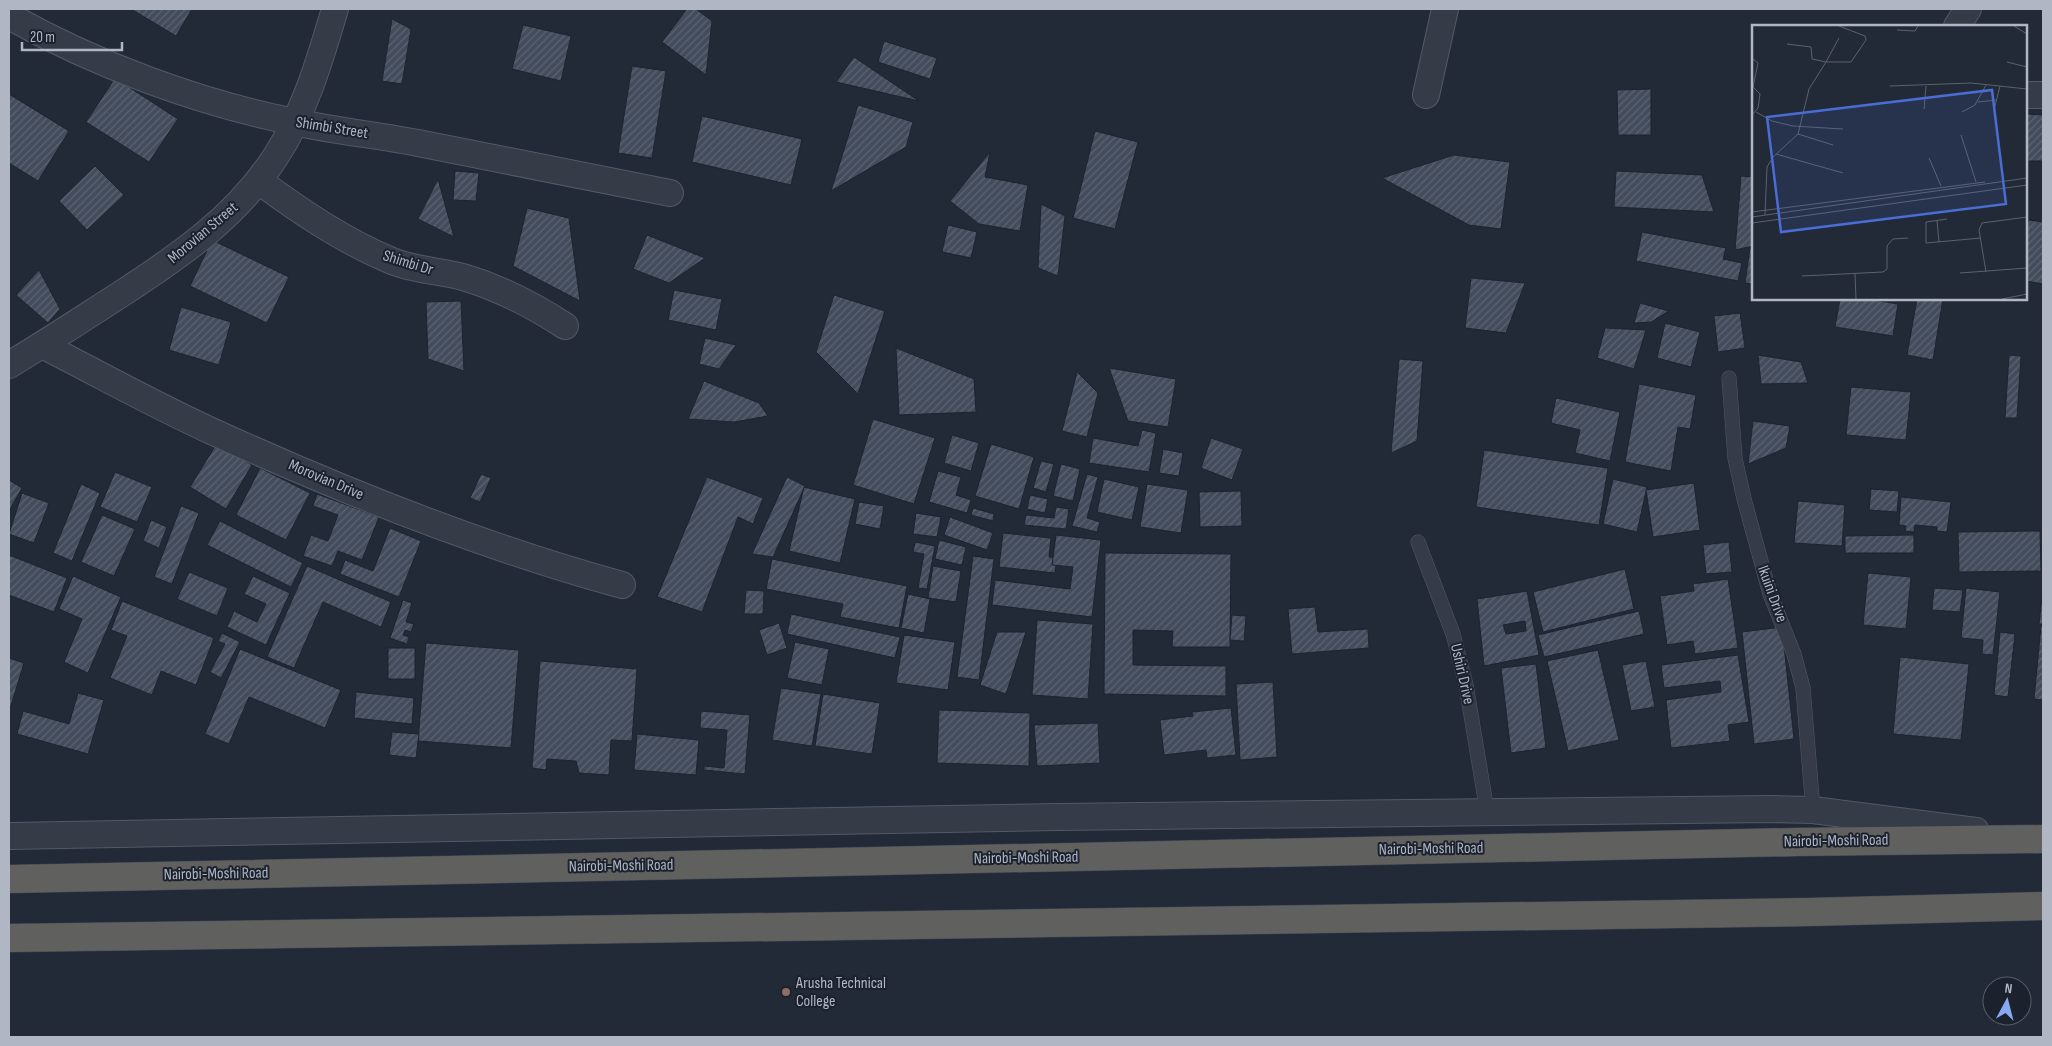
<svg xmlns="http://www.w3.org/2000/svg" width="2052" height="1046" viewBox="0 0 2052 1046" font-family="'Sofia Sans Condensed',sans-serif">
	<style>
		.building { fill: url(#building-hatch); stroke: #1d232f; fill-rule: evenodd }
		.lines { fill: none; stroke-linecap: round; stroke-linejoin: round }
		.service-casing { stroke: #535966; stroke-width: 15 }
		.minor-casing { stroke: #535966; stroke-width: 28 }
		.trunk-casing { stroke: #404653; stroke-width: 29 }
		.service { stroke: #353c48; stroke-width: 14 }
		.minor { stroke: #353c48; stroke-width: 26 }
		.trunk { stroke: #60605e; stroke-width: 28 }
		.education-dot { fill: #8d6e63; stroke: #1b212d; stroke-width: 2 }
		.labels { text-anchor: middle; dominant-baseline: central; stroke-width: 4; stroke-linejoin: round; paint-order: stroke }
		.street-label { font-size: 16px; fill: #b0b6c4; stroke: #1b212d }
		.poi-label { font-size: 16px; fill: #b0b6c4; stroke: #1b212d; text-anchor: start }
		.inset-road { fill: none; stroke: #5b616f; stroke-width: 1 }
		.view { fill: #496dd2; fill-opacity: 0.15; stroke: #496dd2; stroke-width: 2.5 }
		.inset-edge { fill: none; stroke: #b0b6c4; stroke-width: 2.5 }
	</style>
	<defs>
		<pattern id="building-hatch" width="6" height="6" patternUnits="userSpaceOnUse" patternTransform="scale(1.25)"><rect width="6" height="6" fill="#434c5c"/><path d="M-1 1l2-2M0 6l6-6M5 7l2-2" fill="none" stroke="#5c6472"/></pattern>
	</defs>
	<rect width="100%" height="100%" fill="#222937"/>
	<g class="building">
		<path d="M131,9H192L176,36Z"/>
		<path d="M687,9H696L712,21L706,75L662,42Z"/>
		<path d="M392,19L411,29L402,84L382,81Z"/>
		<path d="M523,25L571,36L561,81L512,69Z"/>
		<path d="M884,41L937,58L930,79L878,62Z"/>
		<path d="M854,57L919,101L836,82Z"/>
		<path d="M632,66L666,71L652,158L618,153Z"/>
		<path d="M115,78L178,119L149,162L86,122Z"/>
		<path d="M1651,89V135H1618L1617,90Z"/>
		<path d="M9,94L69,131L38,181L9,163Z"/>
		<path d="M858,105L913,122L906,147L831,191Z"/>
		<path d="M2026,114L2043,115V161H2026Z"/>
		<path d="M702,116L802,139L791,185L692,162Z"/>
		<path d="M1095,131L1138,142L1115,229L1073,218Z"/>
		<path d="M990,152L985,177L1028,185L1020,231L979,224L950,201Z"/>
		<path d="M1454,155L1510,162L1501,229L1469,225L1382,178Z"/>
		<path d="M95,166L124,195L87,230L59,201Z"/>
		<path d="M455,171L479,173L476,201L453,200Z"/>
		<path d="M1616,171L1702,175L1714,212L1614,207Z"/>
		<path d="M1741,176L1753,177V246L1735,250Z"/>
		<path d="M438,179L454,237L418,219Z"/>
		<path d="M1041,204L1065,216L1058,276L1038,268Z"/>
		<path d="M527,208L569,218L580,301L513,266Z"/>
		<path d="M2029,220L2043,222V284L2026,281V226Z"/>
		<path d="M948,225L977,232L971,258L942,252Z"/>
		<path d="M1642,232L1726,248L1723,259L1742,263L1738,281L1636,261Z"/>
		<path d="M647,235L705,258L669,283L633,269Z"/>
		<path d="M212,240L289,277L267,323L190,286Z"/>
		<path d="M1750,248H1753V284L1745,283Z"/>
		<path d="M39,270L60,309L48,323L16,295Z"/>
		<path d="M1471,278L1525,283L1506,333L1465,328Z"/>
		<path d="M674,290L722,299L716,330L668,320Z"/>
		<path d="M834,295L885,311L858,394L816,352Z"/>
		<path d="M1840,299H1868L1898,304L1893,336L1835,327Z"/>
		<path d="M1917,299H1943L1933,360L1907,355Z"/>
		<path d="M461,301L464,371L428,359L426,302Z"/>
		<path d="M1640,303L1669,311L1651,322L1634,323Z"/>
		<path d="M181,307L231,322L219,365L169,350Z"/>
		<path d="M1740,313L1745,348L1718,352L1714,316Z"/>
		<path d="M1665,323L1700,332L1691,367L1657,358Z"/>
		<path d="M1605,328L1646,330L1634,369L1597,358Z"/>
		<path d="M705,338L736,345L719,369L699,364Z"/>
		<path d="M896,348L974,379L976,412L899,415Z"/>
		<path d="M1758,355L1801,362L1808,383L1761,384Z"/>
		<path d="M2009,355L2021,356L2017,418H2005Z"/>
		<path d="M1399,359L1423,361L1417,441L1391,453Z"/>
		<path d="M1109,368L1176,379L1168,427L1128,421Z"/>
		<path d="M1077,372L1098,393L1087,437L1062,431Z"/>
		<path d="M704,381L759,403L768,416L734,422L688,419Z"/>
		<path d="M1639,384L1696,395L1690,429L1678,427L1671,471L1625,462Z"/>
		<path d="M1851,387L1911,392L1906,440L1846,435Z"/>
		<path d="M1556,398L1620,412L1610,461L1575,453L1580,430L1551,423Z"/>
		<path d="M873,419L935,438L914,504L853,485Z"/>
		<path d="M1753,421L1790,426L1786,448L1748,464Z"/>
		<path d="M1142,430L1156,433L1149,472L1089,463L1093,438L1138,446Z"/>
		<path d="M952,435L979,443L971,471L944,463Z"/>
		<path d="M1211,438L1243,449L1232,480L1201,468Z"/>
		<path d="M217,443L252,465L226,509L190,487Z"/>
		<path d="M991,444L1034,457L1019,509L975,496Z"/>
		<path d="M1163,449L1183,453L1179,476L1159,473Z"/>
		<path d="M1484,450L1608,468L1599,525L1476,507Z"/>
		<path d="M1041,461L1054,464L1046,492L1033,488Z"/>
		<path d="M1061,464L1080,469L1073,501L1053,496Z"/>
		<path d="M260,468L310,493L286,540L236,515Z"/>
		<path d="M938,471L961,477L956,495L971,500L967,513L929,502Z"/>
		<path d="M115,472L152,487L137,522L100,507Z"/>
		<path d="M481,474L491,478L480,502L470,498Z"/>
		<path d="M1087,474L1098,477L1087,518L1100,522L1097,532L1072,526Z"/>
		<path d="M707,477L763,498L753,524L738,517L702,612L657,597Z"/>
		<path d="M787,477L805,486L773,557L752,554Z"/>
		<path d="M1104,479L1139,487L1132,520L1097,512Z"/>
		<path d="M1613,479L1647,487L1637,532L1603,524Z"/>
		<path d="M9,480L22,488L9,511Z"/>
		<path d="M1694,483L1700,530L1653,537L1646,490Z"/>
		<path d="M81,484L100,493L72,561L53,553Z"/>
		<path d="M1147,484L1188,490L1181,533L1140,527Z"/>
		<path d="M804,487L855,499L840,563L789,551Z"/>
		<path d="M1871,489L1899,491L1897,512L1869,510Z"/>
		<path d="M1241,491L1242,526L1200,527L1199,492Z"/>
		<path d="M22,493L49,503L34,543L9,534Z"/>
		<path d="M317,494L379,517L362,560L338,551L332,566L303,556L311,535L328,541L338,515L313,506Z"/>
		<path d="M1030,495L1048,499L1045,513L1027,509Z"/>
		<path d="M1901,497L1951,502L1947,532L1937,531V527L1915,525L1914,532L1905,531L1906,526L1899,525Z"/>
		<path d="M1798,501L1845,505L1842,546L1794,543Z"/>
		<path d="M859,502L884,506L880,529L855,524Z"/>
		<path d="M181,506L199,513L172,584L154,577Z"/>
		<path d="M1056,507L1069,509L1066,529L1024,525L1026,515L1054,518Z"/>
		<path d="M973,508L994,514L993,521L971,515Z"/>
		<path d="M916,513L941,517L937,537L913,534Z"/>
		<path d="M102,515L135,529L114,576L81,562Z"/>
		<path d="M950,517L993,533L987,550L944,535Z"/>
		<path d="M151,520L167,527L159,548L143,541Z"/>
		<path d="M220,521L303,563L291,587L207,545Z"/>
		<path d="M390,528L421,541L399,597L340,574L345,560L373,571Z"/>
		<path d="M2040,531L2041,571L1959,572L1958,532Z"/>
		<path d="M1003,533L1051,538L1049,557L1057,558L1055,573L999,567Z"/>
		<path d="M1056,535L1101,540L1092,617L992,605L995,580L1070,589L1073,567L1052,565Z"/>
		<path d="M1914,535V553H1845V536Z"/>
		<path d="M939,540L966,547L962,565L935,559Z"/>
		<path d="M915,542L935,546L927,589L918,588L924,554L913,552Z"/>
		<path d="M1729,542L1732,572L1706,574L1703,545Z"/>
		<path d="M1105,553L1231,554L1230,647H1172L1173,631L1133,630V665L1226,666V696L1104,694Z"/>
		<path d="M9,555L67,578L54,612L9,595Z"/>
		<path d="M973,556L994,559L979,680L957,677Z"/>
		<path d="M772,559L907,586L899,628L840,617L843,604L766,589Z"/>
		<path d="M307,566L391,602L381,627L323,602L294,668L267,657Z"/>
		<path d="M933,566L961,571L956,602L928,598Z"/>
		<path d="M1625,569L1634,609L1543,632L1533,592Z"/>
		<path d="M189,572L228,588L217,616L177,599Z"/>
		<path d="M1868,573L1911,577L1906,629L1863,625Z"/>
		<path d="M73,576L121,597L88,673L64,662L82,619L59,609Z"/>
		<path d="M253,576L290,593L266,645L227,627L234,611L257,622L266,604L244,594Z"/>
		<path d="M1728,579L1738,648L1695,654L1693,641L1667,645L1660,596L1694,591L1693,584Z"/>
		<path d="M1934,588L1963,590L1960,612L1932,610Z"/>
		<path d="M1966,588L2000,592L1993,655L1982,654L1983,640L1961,638Z"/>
		<path d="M746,590L764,591L763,614H744Z"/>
		<path d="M1527,591L1539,655L1484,666L1477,599ZM1525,621L1526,631L1506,634L1503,625Z"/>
		<path d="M908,594L930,599L924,633L901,628Z"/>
		<path d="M2042,598H2043V624H2039Z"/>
		<path d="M403,600L412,603L406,622L414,624L411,632L405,630L403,635L409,637L407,644L390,638Z"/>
		<path d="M122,601L214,638L196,685L161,671L152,695L110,678L127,636L111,630Z"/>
		<path d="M1315,607L1318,632L1368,629L1369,648L1292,654L1288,609Z"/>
		<path d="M1639,611L1644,634L1544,657L1538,635Z"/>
		<path d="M791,614L900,637L895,658L787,634Z"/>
		<path d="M1232,615L1246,616L1244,641L1230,640Z"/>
		<path d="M1037,620L1093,624L1088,699L1032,695Z"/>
		<path d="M779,623L787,648L767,655L759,630Z"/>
		<path d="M2041,626H2043V700L2034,699Z"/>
		<path d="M1782,627L1794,739L1754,744L1742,632Z"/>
		<path d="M997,632H1026L1006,694L980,685Z"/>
		<path d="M2000,632L2015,634L2008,697L1994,695Z"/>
		<path d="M222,633L240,642L221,678L210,672L225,644L218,641Z"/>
		<path d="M904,635L955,642L948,690L896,683Z"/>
		<path d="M795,642L829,649L822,685L787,678Z"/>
		<path d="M426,643L519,650L511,748L418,741Z"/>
		<rect x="388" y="648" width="27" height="31"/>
		<path d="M240,649L341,690L325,728L249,697L229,744L205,734Z"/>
		<path d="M1598,650L1619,740L1568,751L1547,661Z"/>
		<path d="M1738,655L1749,722L1728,725L1730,741L1671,748L1666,700L1721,692L1720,681L1664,688L1661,665Z"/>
		<path d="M1900,657L1969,664L1961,740L1893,734Z"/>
		<path d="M9,658L24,663L10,709L9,708Z"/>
		<path d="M540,661L637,669L632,741L611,740L609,775L579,773L576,761L547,759L546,770L532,768Z"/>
		<path d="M1646,661L1655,707L1631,711L1622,665Z"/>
		<path d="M1536,664L1546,748L1511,753L1501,668Z"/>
		<path d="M1273,682L1277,757L1240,760L1236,684Z"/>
		<path d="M781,688L821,694L812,746L772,740Z"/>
		<path d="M356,692L414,698L412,724L354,718Z"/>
		<path d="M78,693L104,700L88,754L17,734L23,711L69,724Z"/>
		<path d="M823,694L880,703L872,754L815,746Z"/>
		<path d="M1231,708L1236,755L1207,758L1206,750L1164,755L1160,720L1193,716L1192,712Z"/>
		<path d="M939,710L1030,713L1029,766L937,763Z"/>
		<path d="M701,711L750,715L745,774L704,770V766L724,768L727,730L700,728Z"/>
		<path d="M1098,723L1100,763L1037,766L1034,725Z"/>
		<path d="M392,732L419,734L416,758L389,755Z"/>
		<path d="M637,734L699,740L696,775L634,770Z"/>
	</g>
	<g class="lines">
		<g class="service-casing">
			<g id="service">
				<path d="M1729,378L1735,458L1744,499L1770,594L1794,654L1803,688L1813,810"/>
				<path d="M1418,542L1453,634L1466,685L1487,811"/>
			</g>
		</g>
		<g class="minor-casing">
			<g id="minor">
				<path d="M9,16C94,64 199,103 295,122C335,131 377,135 418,143C502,159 586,176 670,193"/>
				<path d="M1957,26L1968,9"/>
				<path d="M1426,95L1445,9"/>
				<path d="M2026,95H2043"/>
				<path d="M259,181C301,212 344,241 392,261C414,270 440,271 463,277C500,288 533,305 565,326"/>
				<path d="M42,345C101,375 158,407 218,434C350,494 483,547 622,585"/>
				<path d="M9,365C46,343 82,319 118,296C178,257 236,218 276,156C305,112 320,59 335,9"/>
				<path d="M9,836L1058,817L1772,809L1813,810L1976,831"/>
			</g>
		</g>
		<g class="trunk-casing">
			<g id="trunk">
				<path d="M9,879L1797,842L2043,839"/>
				<path d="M9,938L1810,912L2043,906"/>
			</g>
		</g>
		<use href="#service" class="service"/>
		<use href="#minor" class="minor"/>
		<use href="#trunk" class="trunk"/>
	</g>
	<circle class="education-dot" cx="786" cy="992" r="5"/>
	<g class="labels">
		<g class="street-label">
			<text transform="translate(332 128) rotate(9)">Shimbi Street</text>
			<text transform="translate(203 233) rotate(-40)">Morovian Street</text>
			<text transform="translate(408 263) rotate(17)">Shimbi Dr</text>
			<text transform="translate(326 480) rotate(23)">Morovian Drive</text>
			<text transform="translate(1772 594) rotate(70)">Ikuini Drive</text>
			<text transform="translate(1462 674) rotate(77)">Ushiri Drive</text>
			<text transform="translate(1836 841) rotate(-1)">Nairobi-Moshi Road</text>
			<text transform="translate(1431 849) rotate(-1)">Nairobi-Moshi Road</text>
			<text transform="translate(1026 858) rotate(-1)">Nairobi-Moshi Road</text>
			<text transform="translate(621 866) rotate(-1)">Nairobi-Moshi Road</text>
			<text transform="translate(216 874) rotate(-1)">Nairobi-Moshi Road</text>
		</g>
		<g class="poi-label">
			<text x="796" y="983">Arusha Technical<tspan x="796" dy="18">College</tspan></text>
		</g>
	</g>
	<g transform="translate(1752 25)">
		<rect width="275" height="275" fill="#222937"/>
		<path class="inset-road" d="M262,1L275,9M145,5L163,6L166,1M35,19L59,22L60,34L74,37L87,13M0,33L6,38L1,62L8,69L6,83L0,90M255,37L275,42M138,61L219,58L275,64M226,77L245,75M172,84L174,61M242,85L248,61M4,87L20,96L41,101L91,104M210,87L223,80L234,60M46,109L81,120M209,110L224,157M24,129L91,148M177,133L189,161M0,187L233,157M13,190L15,142L21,132L46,109L57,64L74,37H99L114,15L113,11L87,1M0,192L275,153M195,194L174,197V218L229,213M185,196L187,217M0,198L275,160M234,247L227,205L230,198L275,192M208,248L275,243M103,249L104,274M50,251L131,247L135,244V221L141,214L156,213M250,274L275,269"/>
		<path class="view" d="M240,65L254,179L29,207L15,92Z"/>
		<rect width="275" height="275" class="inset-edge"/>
	</g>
	<rect width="2052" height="1046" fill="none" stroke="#b0b6c4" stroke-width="20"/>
	<g transform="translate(2007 1001) rotate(7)"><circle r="24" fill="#1b212d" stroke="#575d69"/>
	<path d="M0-4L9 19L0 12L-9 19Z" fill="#87a8f3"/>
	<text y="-8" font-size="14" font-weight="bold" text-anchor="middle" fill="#b0b6c4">N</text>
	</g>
	<path d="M22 42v8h100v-8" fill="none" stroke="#b0b6c4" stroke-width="2.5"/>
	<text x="30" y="42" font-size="15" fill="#b0b6c4" stroke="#1b212d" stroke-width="4" paint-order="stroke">20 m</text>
</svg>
